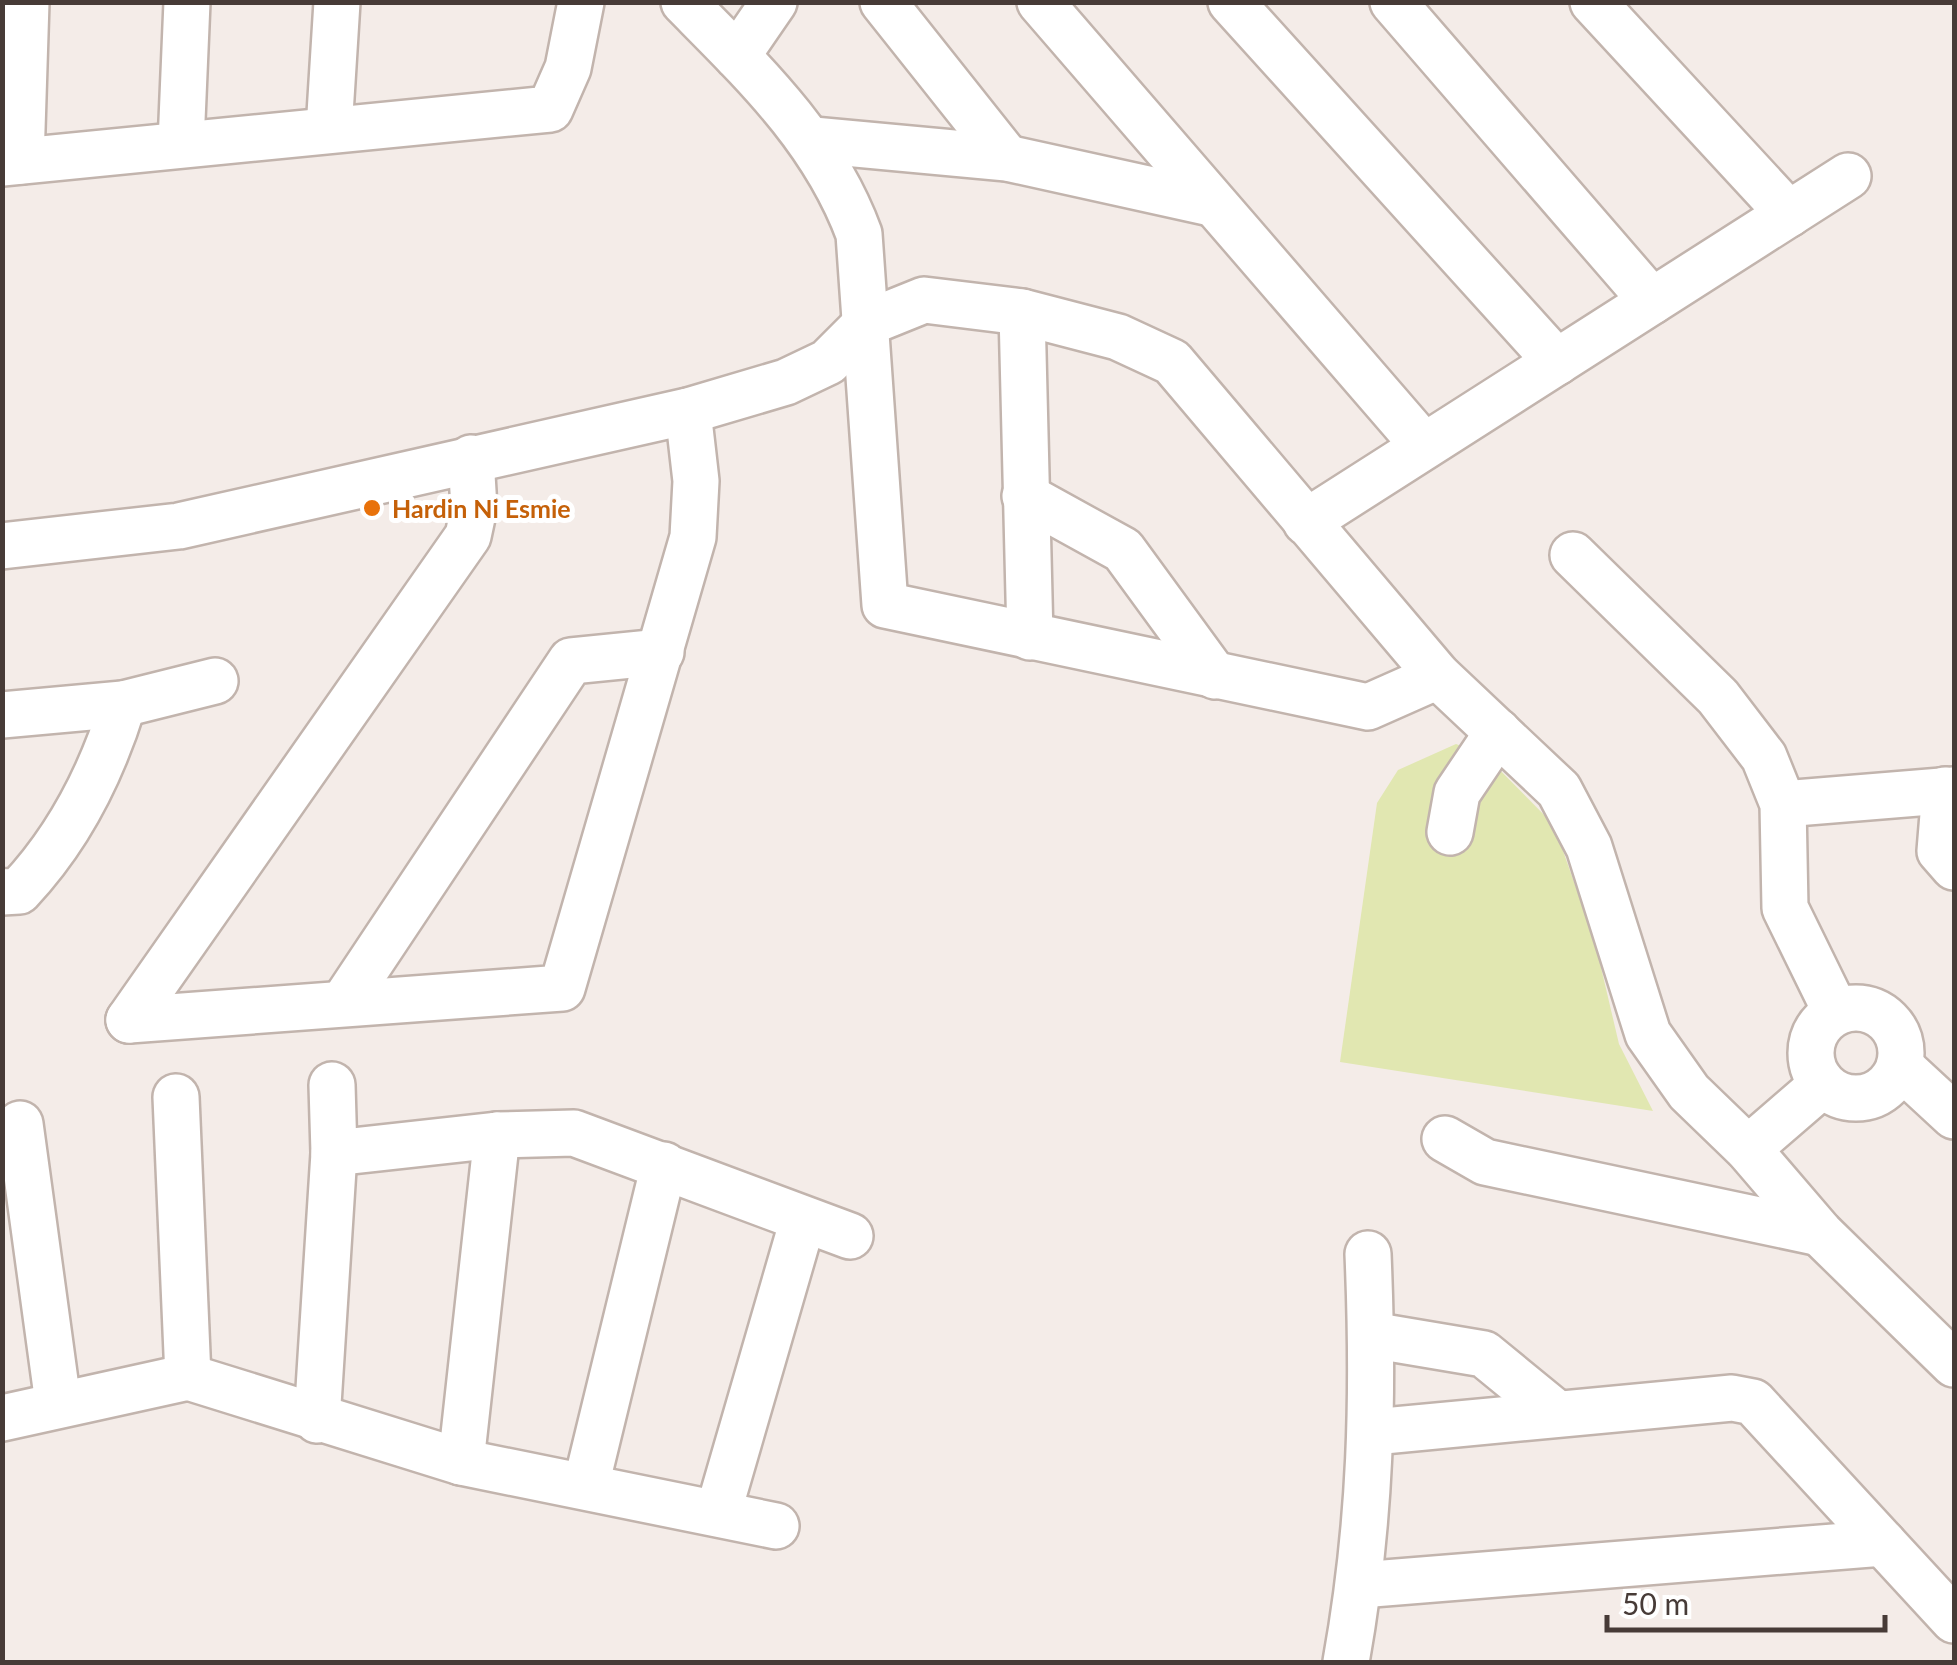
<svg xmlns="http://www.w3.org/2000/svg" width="1957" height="1665" viewBox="0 0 1957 1665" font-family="Lato,sans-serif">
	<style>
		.green { fill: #e1e7b1 }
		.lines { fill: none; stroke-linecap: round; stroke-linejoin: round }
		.minor-casing { stroke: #c2b4ad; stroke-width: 50 }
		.minor { stroke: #fff; stroke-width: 45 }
		.food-dot { fill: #e8710a; stroke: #fff; stroke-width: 4 }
		.labels { text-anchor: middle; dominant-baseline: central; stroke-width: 10; stroke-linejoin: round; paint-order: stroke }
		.food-label { font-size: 25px; font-weight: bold; fill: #c56008; stroke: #fff; text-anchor: start }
	</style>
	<rect width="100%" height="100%" fill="#f4ece8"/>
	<path class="green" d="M1456,744L1485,755L1554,825L1595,942L1619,1044L1653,1111L1340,1062L1377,803L1398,770Z"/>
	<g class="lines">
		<g class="minor-casing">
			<g id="minor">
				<path d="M684,2C754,73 824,139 859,234L885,605L1368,707L1438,676"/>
				<path d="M883,2L1007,158"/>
				<path d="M1040,2L1424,446"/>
				<path d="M1231,2L1557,362"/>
				<path d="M1393,2L1652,301"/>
				<path d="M1593,2L1789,214"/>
				<path d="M737,56L774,2"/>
				<path d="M329,130L337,2"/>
				<path d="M813,140L1007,158L1211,203"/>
				<path d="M181,144L187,2"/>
				<path d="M21,161L26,2"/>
				<path d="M2,163L550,109L568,68L581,2"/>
				<path d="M1022,312L1030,637"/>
				<path d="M1025,496L1123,550L1215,676"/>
				<path d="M1306,522L1848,176"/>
				<path d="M2,546L179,526L688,411L786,382L828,362L867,323L924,300L1022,312L1118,337L1172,362L1438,676L1559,790L1589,847L1648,1034L1689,1092L1748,1149L1820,1233L1954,1364"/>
				<path d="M1573,555L1718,697L1764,757L1783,804L1785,908L1836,1012"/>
				<path d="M2,715L123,704L215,681"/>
				<path d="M1945,790L1940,851L1954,867"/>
				<path d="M1783,804L1954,790"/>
				<path d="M1450,832L1457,793L1498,732"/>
				<path d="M2,892L19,891C68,839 102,772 123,704"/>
				<path d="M344,1002L571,661L661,652"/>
				<circle cx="1856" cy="1053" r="45"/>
				<path d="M129,1020L562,988L693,537L696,481L688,411"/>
				<path d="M129,1020L468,536L474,508L471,458"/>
				<path d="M1901,1067L1954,1116"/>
				<path d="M176,1097L188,1377"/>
				<path d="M20,1124L58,1403"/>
				<path d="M1445,1139L1485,1162L1820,1233"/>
				<path d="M1748,1149L1822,1085"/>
				<path d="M334,1153L497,1135L574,1133L850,1236"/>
				<path d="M1371,1335L1484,1354L1556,1413"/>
				<path d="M2,1418L188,1377L461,1462L776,1526"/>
				<path d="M317,1420L334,1153L332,1085"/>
				<path d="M1373,1432L1732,1398L1753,1402L1954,1620"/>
				<path d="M461,1462L497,1135"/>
				<path d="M586,1485L664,1165"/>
				<path d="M718,1513L803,1220"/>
				<path d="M1360,1585L1883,1543"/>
				<path d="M1346,1662C1371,1523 1374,1396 1368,1254"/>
			</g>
		</g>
		<use href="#minor" class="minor"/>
	</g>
	<circle class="food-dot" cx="372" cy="508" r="10"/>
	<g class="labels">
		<g class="food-label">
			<text x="392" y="508">Hardin Ni Esmie</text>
		</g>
	</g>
	<rect width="1957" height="1665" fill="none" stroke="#473b37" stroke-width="10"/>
	<path d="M1607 1615v15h278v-15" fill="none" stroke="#473b37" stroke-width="5"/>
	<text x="1622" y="1615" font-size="30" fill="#473b37" stroke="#ffffff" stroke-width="8" paint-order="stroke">50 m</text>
</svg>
